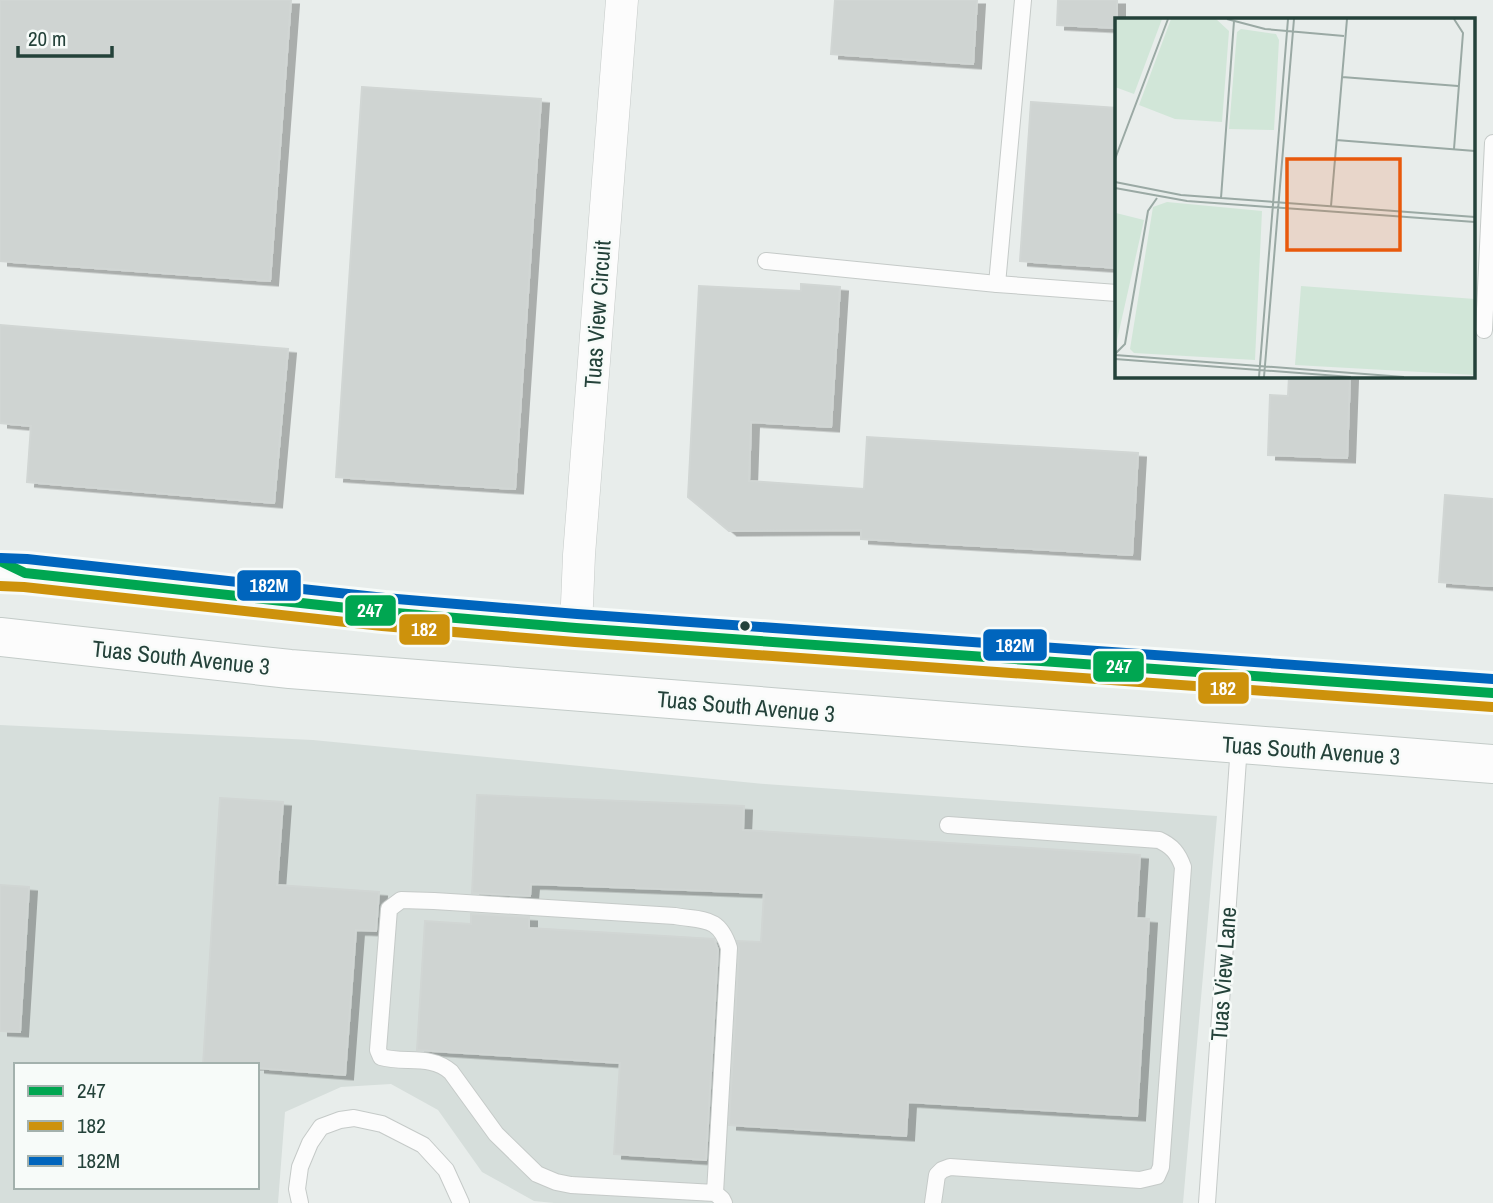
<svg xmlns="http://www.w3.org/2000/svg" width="1493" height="1203" viewBox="0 0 1493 1203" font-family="'Archivo Narrow',sans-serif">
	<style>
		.built { fill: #d6dedb; fill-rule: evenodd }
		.building { fill: #cfd4d2; stroke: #d1d6d4; stroke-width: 2; filter: url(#shadow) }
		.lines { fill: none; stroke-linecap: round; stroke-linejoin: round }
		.lane-casing { stroke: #c5cac8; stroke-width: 18 }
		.street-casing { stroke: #c5cac8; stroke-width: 33 }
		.secondary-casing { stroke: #c3cbc8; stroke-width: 40 }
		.lane { stroke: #fcfcfc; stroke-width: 16 }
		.street { stroke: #fcfcfc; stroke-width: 32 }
		.secondary { stroke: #fcfcfc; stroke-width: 38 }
		.bus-1-casing { stroke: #f7fbf9; stroke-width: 16 }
		.bus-2-casing { stroke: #f7fbf9; stroke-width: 16 }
		.bus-3-casing { stroke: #f7fbf9; stroke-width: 16 }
		.bus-1 { stroke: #00a651; stroke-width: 10 }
		.bus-2 { stroke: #cd920c; stroke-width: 10 }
		.bus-3 { stroke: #0065bd; stroke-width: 10 }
		.bus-dot { fill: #24423a; stroke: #f7fbf9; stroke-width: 2.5 }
		.labels { text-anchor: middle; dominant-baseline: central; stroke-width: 5; stroke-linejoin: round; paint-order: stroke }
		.street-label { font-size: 23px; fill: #24423a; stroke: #f7fbf9 }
		.inset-road { fill: none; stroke: #9aa9a4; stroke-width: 2 }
		.view { fill: #e8590c; fill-opacity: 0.15; stroke: #e8590c; stroke-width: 3.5 }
		.inset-edge { fill: none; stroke: #24423a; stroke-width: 3.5 }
		.line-badge { stroke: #f7fbf9; stroke-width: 2.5 }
		.badge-label { font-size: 19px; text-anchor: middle; font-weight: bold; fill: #fff }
	</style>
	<defs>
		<filter id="shadow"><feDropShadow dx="8" dy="4.5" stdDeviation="0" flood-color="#0004"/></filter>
	</defs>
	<rect width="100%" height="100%" fill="#e8edeb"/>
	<path class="built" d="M0,725L313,740L765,784L1217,816L1183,1203H554L534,1201L482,1172L438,1110L391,1084L341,1087L285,1112L278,1203H0ZM16,1065H257V1187H16Z"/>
	<g class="building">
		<path d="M0,0H291L270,281L0,261Z"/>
		<path d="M835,0H977L973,64L831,54Z"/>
		<path d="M1058,0H1117V28L1057,25Z"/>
		<path d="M362,87L541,99L515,489L336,477Z"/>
		<path d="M1031,102L1117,108V268L1020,261Z"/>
		<path d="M801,284L840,287L831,427L751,422L749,481L864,489L867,437L1138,453L1132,555L861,539V530L729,531L688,497L699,286L801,291Z"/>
		<path d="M0,325L288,349L274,503L27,482L31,426L0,423Z"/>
		<path d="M1289,376H1350L1347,458L1268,455L1270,395L1288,396Z"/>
		<path d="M1445,495L1493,499V586L1439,582Z"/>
		<path d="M477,795L744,806L743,830L1140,855L1136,918L1149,919L1137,1116L908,1102L906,1136L729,1125L739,949L737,941L761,942L764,893L531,884L530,896L472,893Z"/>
		<path d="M220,798L283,802L277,885L379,892L376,931L356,930L345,1075L257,1068V1065H203Z"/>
		<path d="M0,885L29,887L20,1032L0,1031Z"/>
		<path d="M471,914L529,917V928L714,939L718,950L706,1160L614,1154L620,1063L417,1050L425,921L471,924Z"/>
	</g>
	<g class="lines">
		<g class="lane-casing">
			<g id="lane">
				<path d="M766,261L997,284L1117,293"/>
				<path d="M997,284L1023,0"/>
				<path d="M1484,330L1493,143"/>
				<path d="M715,1193L729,948C719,916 704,921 675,916L434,901L401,900L389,909L378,1050L381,1057C404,1064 431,1054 451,1072L496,1134L537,1174L556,1182L571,1185L715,1193L722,1199L724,1203"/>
				<path d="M300,1203L297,1189L300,1167L310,1143L321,1127L340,1120L354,1118L382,1124L423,1145L446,1170L461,1203"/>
				<path d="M933,1203L937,1175L942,1170L950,1167L1140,1180L1157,1176L1161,1167L1183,867C1178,853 1172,846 1159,840L948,825"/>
				<path d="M1207,1203L1239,745"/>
			</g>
		</g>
		<g class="street-casing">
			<path id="street" d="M576,628L579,555L622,0"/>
		</g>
		<g class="secondary-casing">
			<g id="secondary">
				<path d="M0,572L25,573L384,612L576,628L1493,693"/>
				<path d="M0,637L290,669L1493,764"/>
			</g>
		</g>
		<use href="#lane" class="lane"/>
		<use href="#street" class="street"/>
		<use href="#secondary" class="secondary"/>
		<g class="bus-1-casing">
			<path id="bus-1" d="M0,561L25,573L384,612L576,628L1493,693"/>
		</g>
		<g class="bus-2-casing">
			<path id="bus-2" d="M0,586L24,587L382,626L575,642L1492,707"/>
		</g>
		<g class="bus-3-casing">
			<path id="bus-3" d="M1,558L27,559L385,598L577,614L1493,679"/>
		</g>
		<use href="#bus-1" class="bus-1"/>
		<use href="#bus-2" class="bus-2"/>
		<use href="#bus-3" class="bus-3"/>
	</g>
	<circle class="bus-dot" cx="745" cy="626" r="6"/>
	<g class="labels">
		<g class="street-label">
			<text transform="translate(597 314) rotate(-86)">Tuas View Circuit</text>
			<text transform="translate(181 657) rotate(6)">Tuas South Avenue 3</text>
			<text transform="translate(746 706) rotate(5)">Tuas South Avenue 3</text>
			<text transform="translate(1311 750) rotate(4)">Tuas South Avenue 3</text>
			<text transform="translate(1223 974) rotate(-86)">Tuas View Lane</text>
		</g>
	</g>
	<g transform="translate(1115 18)">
		<rect width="360" height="360" fill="#e8edeb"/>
		<path d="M0,1H47L19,76L0,69ZM56,1H101L114,13L107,104L60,101L24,87ZM126,11L161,16L164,22L159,112L114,111L122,14ZM52,184L147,193L140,342L19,335L15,331L38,189ZM1,195L29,202L0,331V197ZM186,268L360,281V357L180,347Z" fill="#d1e6d8"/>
		<path class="inset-road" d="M112,1L150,11L229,18M227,59L343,68M221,122L360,133M339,131L348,15L339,1M0,141L53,1M0,164L66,177L360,199M0,170L72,183L360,204M106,180L119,3M216,188L232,1M0,336L10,326L33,193L42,180M0,337L289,359M0,341L236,359M144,359L173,1M149,359L179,1"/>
		<path class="view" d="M172,141H285V232H172Z"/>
		<rect width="360" height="360" class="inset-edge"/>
	</g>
	<g class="line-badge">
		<rect x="236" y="569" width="66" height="33" rx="7" fill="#0065bd"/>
		<rect x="344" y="594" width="53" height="33" rx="7" fill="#00a651"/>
		<rect x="398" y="613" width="53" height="33" rx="7" fill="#cd920c"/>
		<rect x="982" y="628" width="66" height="34" rx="7" fill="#0065bd"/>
		<rect x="1092" y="650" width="53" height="33" rx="7" fill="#00a651"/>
		<rect x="1197" y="671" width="53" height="34" rx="7" fill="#cd920c"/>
	</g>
	<g class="badge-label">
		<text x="269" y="592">182M</text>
		<text x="370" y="617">247</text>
		<text x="424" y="636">182</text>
		<text x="1015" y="652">182M</text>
		<text x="1119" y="673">247</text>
		<text x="1223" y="695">182</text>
	</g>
	<rect x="14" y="1063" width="245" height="126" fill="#f7fbf9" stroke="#a3b1ad" stroke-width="2"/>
	<rect x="28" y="1086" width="35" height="10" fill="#00a651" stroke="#a3b1ad" stroke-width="2"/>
	<text x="77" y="1098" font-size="21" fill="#24423a">247</text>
	<rect x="28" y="1121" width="35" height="10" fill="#cd920c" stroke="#a3b1ad" stroke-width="2"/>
	<text x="77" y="1133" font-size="21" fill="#24423a">182</text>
	<rect x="28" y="1156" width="35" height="10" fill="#0065bd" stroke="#a3b1ad" stroke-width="2"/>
	<text x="77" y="1168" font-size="21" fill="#24423a">182M</text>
	<path d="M18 46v10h94v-10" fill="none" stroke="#24423a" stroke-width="3.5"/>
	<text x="28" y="46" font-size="21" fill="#24423a" stroke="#f7fbf9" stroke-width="5" paint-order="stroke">20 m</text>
</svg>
